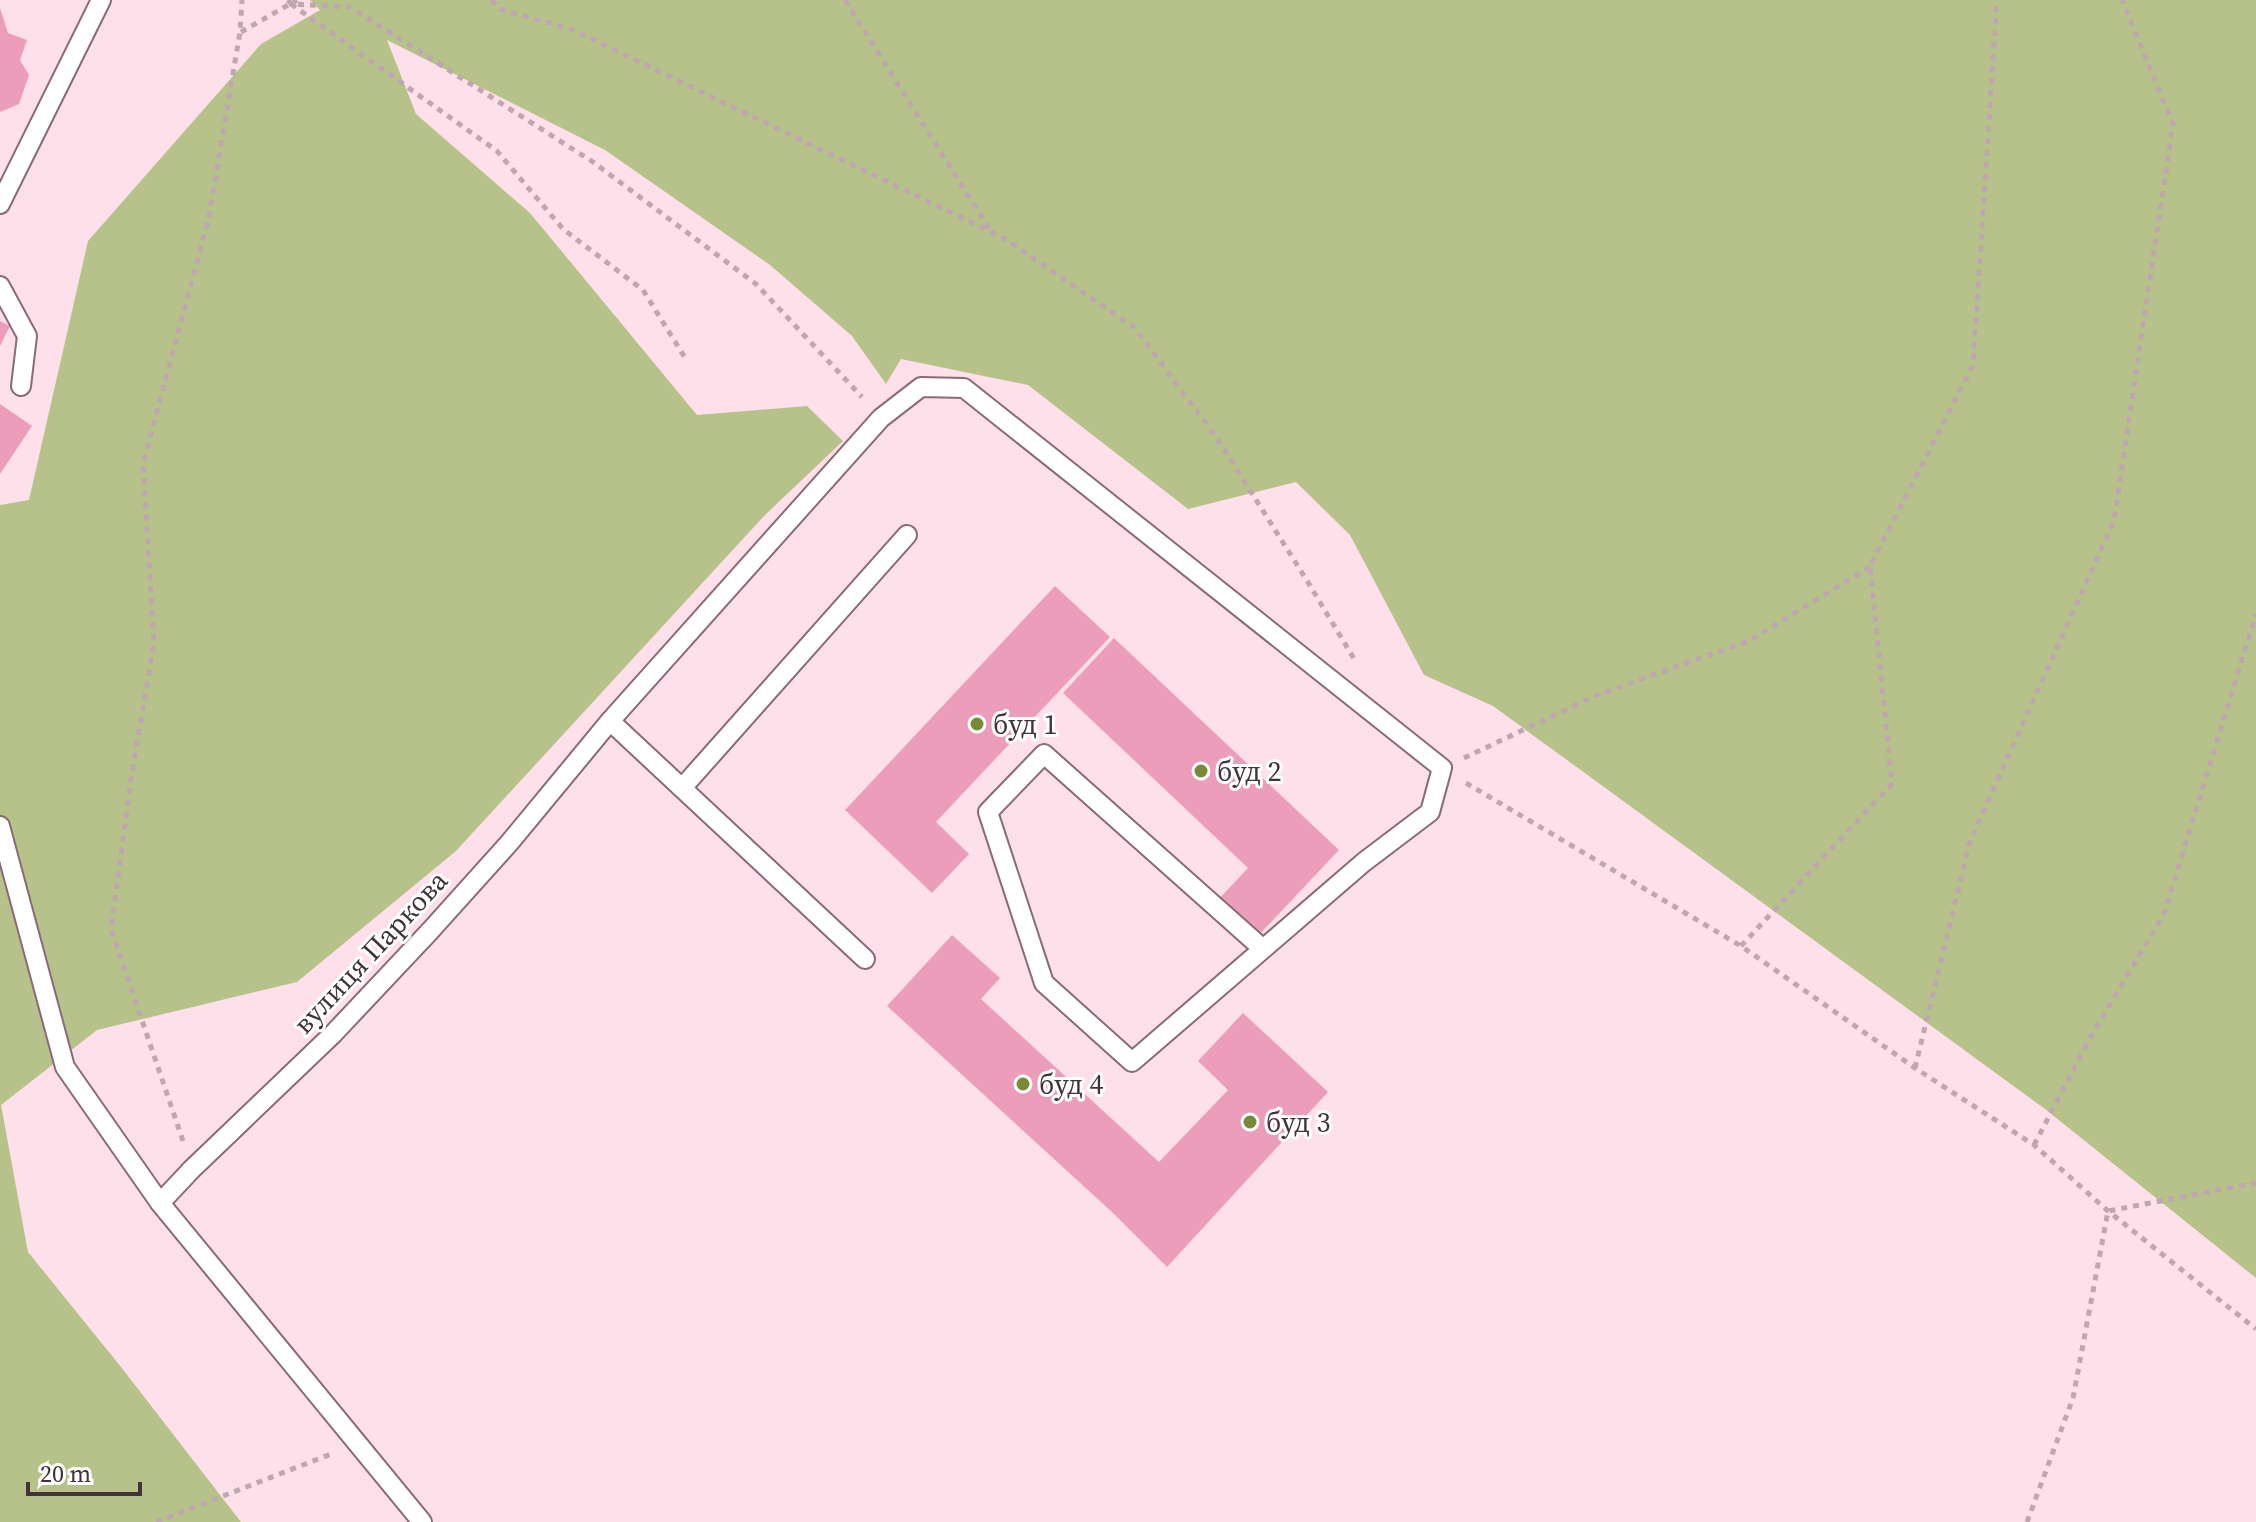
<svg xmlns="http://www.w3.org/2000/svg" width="2256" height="1522" viewBox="0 0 2256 1522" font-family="'Source Serif 4',serif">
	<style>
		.green { fill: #b7c28a }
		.building { fill: #ec9dba }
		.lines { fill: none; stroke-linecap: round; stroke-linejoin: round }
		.lane-casing { stroke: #8a6a75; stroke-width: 22 }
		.path { stroke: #bfa7af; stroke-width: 5; stroke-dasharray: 6 6; stroke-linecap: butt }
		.lane { stroke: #fff; stroke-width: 18 }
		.poi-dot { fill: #7b8836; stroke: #fff; stroke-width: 3 }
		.labels { text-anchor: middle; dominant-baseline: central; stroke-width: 6; stroke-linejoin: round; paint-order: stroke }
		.poi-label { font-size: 28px; fill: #413337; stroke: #fff; text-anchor: start }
		.street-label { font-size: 28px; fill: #413337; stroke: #fff }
	</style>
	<rect width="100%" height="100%" fill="#fee0ea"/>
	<path class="green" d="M310,0H2256V1278L2045,1109L1493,706L1424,675L1350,535L1296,482L1188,509L1028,385L901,359L886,384L852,336L770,265L605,150L387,40L416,114L530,213L697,415L807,406L843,441L765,515L456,851L297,982L97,1030L1,1105L28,1252L121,1367L241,1522H0V505L29,500L88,241L261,44L320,10Z"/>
	<g class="building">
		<path d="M0,8L8,33L27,40L20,60L29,75L19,104L0,112Z"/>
		<path d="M0,321L10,326L0,346Z"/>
		<path d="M0,404L32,426L0,474Z"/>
		<path d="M1055,586L1110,637L936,822L969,854L932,893L845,810Z"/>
		<path d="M1114,638L1339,850L1256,938L1217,901L1248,868L1063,693Z"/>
		<path d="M952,935L1000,978L981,999L1159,1162L1228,1090L1198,1061L1243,1013L1328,1092L1167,1267L1113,1213L887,1006Z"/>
	</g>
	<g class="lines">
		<g class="lane-casing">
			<g id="lane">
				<path d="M0,204L101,0"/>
				<path d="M0,286L27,336L21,386"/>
				<path d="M610,721L865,959"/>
				<path d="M682,788L907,535"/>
				<path d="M0,826L65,1067L160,1203L422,1522"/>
				<path d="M160,1203L192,1169L333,1034L430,931L510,842L610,721L881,418L921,387L964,388L1442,768L1430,812L1364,862L1132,1062L1044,983L988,812L1044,754L1263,949"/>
			</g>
		</g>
		<g class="path">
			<path d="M288,0L291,4L350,7L593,162L756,284L862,397"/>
			<path d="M492,0L499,9L571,29L1002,237L1135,328L1217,438L1306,579L1356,662"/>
			<path d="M845,0L990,230"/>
			<path d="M291,4L497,151L563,229L643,290L687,361"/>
			<path d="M241,32L297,0"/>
			<path d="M1464,758L1597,695L1749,641L1870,567"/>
			<path d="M1466,783L1741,946L1915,1068L2034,1145L2108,1211L2256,1329"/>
			<path d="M1741,946L1892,784L1870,566L1973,365L1997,0"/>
			<path d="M1915,1068L1970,841L2114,521L2173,124L2122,0"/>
			<path d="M183,1141L111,929L131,780L154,643L143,464L209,217L240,32L242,0"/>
			<path d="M2034,1145L2090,1038L2164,914L2256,614"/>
			<path d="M156,1522L331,1454"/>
			<path d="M2027,1522L2073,1398L2108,1211L2256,1183"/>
		</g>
		<use href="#lane" class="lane"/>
	</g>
	<g class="poi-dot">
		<circle cx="977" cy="724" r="8"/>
		<circle cx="1201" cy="771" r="8"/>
		<circle cx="1023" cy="1084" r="8"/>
		<circle cx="1250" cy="1122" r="8"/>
	</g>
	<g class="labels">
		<g class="poi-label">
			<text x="993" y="724">буд 1</text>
			<text x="1217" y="771">буд 2</text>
			<text x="1039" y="1084">буд 4</text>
			<text x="1266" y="1122">буд 3</text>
		</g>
		<g class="street-label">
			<text transform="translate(370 952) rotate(-47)">вулиця Паркова</text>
		</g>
	</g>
	<path d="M28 1482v12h112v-12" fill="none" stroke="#413337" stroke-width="4"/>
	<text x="40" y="1482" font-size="24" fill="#413337" stroke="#ffffff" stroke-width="6" paint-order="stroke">20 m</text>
</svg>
